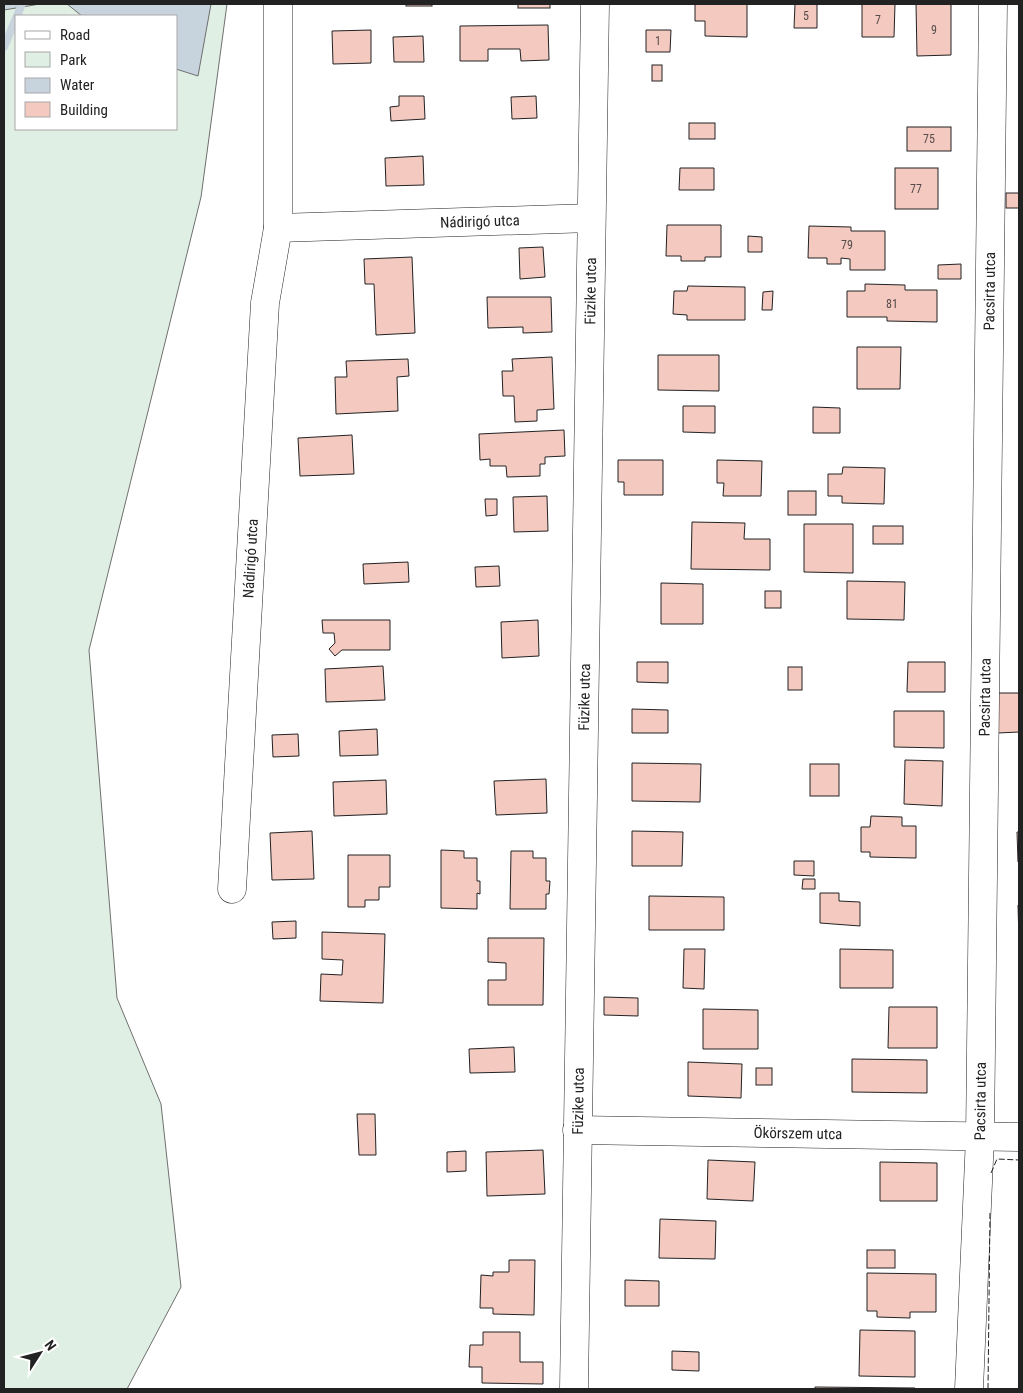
<svg xmlns="http://www.w3.org/2000/svg" width="1023" height="1393" viewBox="0 0 1023 1393" font-family="'Roboto Condensed',sans-serif">
	<style>
		.green { fill: #e0efe3; stroke: #6f6f6f; fill-rule: evenodd }
		.water { fill: #c7d3dd; stroke: #6f6f6f }
		.lines { fill: none; stroke-linecap: round; stroke-linejoin: round }
		.stream { stroke: #c7d3dd; stroke-width: 8 }
		.building { fill: #f3c9c0; stroke: #222 }
		.minor-casing { stroke: #222; stroke-width: 29 }
		.minor { stroke: #fff; stroke-width: 28 }
		.fence { stroke: #222; stroke-width: 1; stroke-dasharray: 6 2.5; stroke-linecap: butt }
		.labels { text-anchor: middle; dominant-baseline: central; stroke-width: 4; stroke-linejoin: round; paint-order: stroke }
		.number-label { font-size: 12px; fill: #564c4a }
		.street-label { font-size: 15px; fill: #222; stroke: #fff }
	</style>
	<rect width="100%" height="100%" fill="#fff"/>
	<path class="green" d="M4,4H227L201,197L89,650L117,998L161,1104L181,1287L127,1389H4ZM16,16H176V129H16Z"/>
	<g class="water">
		<path d="M4,4H40L4,10Z"/>
		<path d="M67,4H211L198,76L176,69V16H82Z"/>
	</g>
	<g class="lines">
		<g class="stream">
			<path d="M17,16L22,4"/>
			<path d="M4,47L16,18"/>
		</g>
	</g>
	<g class="building">
		<rect x="406" y="4" width="26" height="2"/>
		<rect x="518" y="4" width="32" height="4"/>
		<path d="M695,4H747V37L705,36V21H695Z"/>
		<path d="M795,4H817V28H794Z"/>
		<path d="M862,4H895L894,37H862Z"/>
		<path d="M916,4H951V55L917,56Z"/>
		<path d="M548,25L549,60L521,61L520,49H488V61H460V26Z"/>
		<path d="M371,30V63L333,64L332,31Z"/>
		<path d="M646,30H671L670,52H646Z"/>
		<path d="M423,36L424,62H394L393,37Z"/>
		<rect x="652" y="65" width="10" height="16"/>
		<path d="M399,96H424L425,119L391,121L390,107L399,106Z"/>
		<path d="M536,96L537,118L512,119L511,97Z"/>
		<rect x="689" y="123" width="26" height="16"/>
		<rect x="907" y="127" width="44" height="24"/>
		<path d="M423,156L424,185L386,186L385,158Z"/>
		<path d="M680,168H714V190H679Z"/>
		<rect x="895" y="168" width="43" height="41"/>
		<rect x="1006" y="193" width="13" height="15"/>
		<path d="M667,225H721V257H705V261H681V256H666Z"/>
		<path d="M809,226L851,227V231H885V270H850V259L841,258V264H827V258H808Z"/>
		<path d="M748,236L762,237V252H748Z"/>
		<path d="M543,247L545,277L520,279L519,248Z"/>
		<path d="M412,257L415,333L376,335L374,284H365L364,259Z"/>
		<path d="M961,264V279H938V265Z"/>
		<path d="M865,284L905,285V290H937V322L887,321V317H847V291H865Z"/>
		<path d="M688,286L745,287V320H687V315L673,314L674,291H687Z"/>
		<path d="M773,291L772,310H762L763,292Z"/>
		<path d="M487,297H551L552,332L523,333V327L488,328Z"/>
		<path d="M857,347H901L900,389H857Z"/>
		<path d="M658,355H719V391L658,390Z"/>
		<path d="M552,357L554,409L537,410V421L515,422L514,396H503L502,371H513L512,359Z"/>
		<path d="M408,359L409,376L397,377L398,411L336,414L335,377H347L346,361Z"/>
		<path d="M683,406H715V433L683,432Z"/>
		<path d="M813,407L840,408V433H813Z"/>
		<path d="M564,430L565,456L545,457V464H540V476L507,477L506,466H490V459L480,460L479,434Z"/>
		<path d="M352,435L354,474L300,476L298,438Z"/>
		<path d="M618,460H663V495H624V482H618Z"/>
		<path d="M717,460L762,461L761,496H723L724,483H717Z"/>
		<path d="M843,467L885,468L884,504L842,503V496H828V474H842Z"/>
		<rect x="788" y="491" width="28" height="24"/>
		<path d="M547,496L548,531L514,532L513,497Z"/>
		<path d="M485,499H497V515L486,516Z"/>
		<path d="M692,522L745,523L744,539H770V570L691,569Z"/>
		<path d="M804,524H853V573L804,572Z"/>
		<rect x="873" y="526" width="30" height="18"/>
		<path d="M408,562L409,582L364,584L363,564Z"/>
		<path d="M499,566L500,586L476,587L475,567Z"/>
		<path d="M847,581L905,582L904,620L847,619Z"/>
		<path d="M661,583L703,584V624H661Z"/>
		<rect x="765" y="591" width="16" height="17"/>
		<path d="M322,620H390V650H342L335,656L329,649L335,643L334,633H323Z"/>
		<path d="M538,620L539,656L502,658L501,622Z"/>
		<path d="M637,662H668V683L637,682Z"/>
		<path d="M908,662H945V692H907Z"/>
		<path d="M383,666L385,700L326,702L325,669Z"/>
		<rect x="788" y="667" width="14" height="23"/>
		<path d="M998,693H1019V732L998,733Z"/>
		<path d="M632,709L668,710V733H632Z"/>
		<path d="M894,711H944V748L894,747Z"/>
		<path d="M377,729L378,755L340,756L339,731Z"/>
		<path d="M298,734L299,756L273,757L272,735Z"/>
		<path d="M905,760L943,761L942,806L904,804Z"/>
		<path d="M632,763L701,764L700,802L632,801Z"/>
		<rect x="810" y="764" width="29" height="32"/>
		<path d="M546,779L547,813L496,815L494,781Z"/>
		<path d="M386,780L387,814L334,816L333,782Z"/>
		<path d="M871,816L902,817V826H916V858L870,857V852H861V827H870Z"/>
		<path d="M312,831L314,879L272,880L270,833Z"/>
		<path d="M632,831L683,832L682,866H632Z"/>
		<path d="M1017,832H1019V862H1018Z"/>
		<path d="M441,850L464,851V858H477V881H480V894L477,893V909L441,908Z"/>
		<path d="M511,851H533V858H546V881H550L549,894H546V909H510Z"/>
		<path d="M348,855H390V887H379V900H365V907H348Z"/>
		<path d="M794,861H814V876L794,875Z"/>
		<path d="M803,879H815V889H802Z"/>
		<path d="M820,893H839V901L860,902V926L820,923Z"/>
		<path d="M649,896L724,897V930H649Z"/>
		<path d="M1018,905H1019V942Z"/>
		<path d="M296,921V938L273,939L272,922Z"/>
		<path d="M322,932L385,934L383,1003L320,1001L321,974L342,975L343,960L322,959Z"/>
		<path d="M488,938H544L543,1005H488V980H506V963L488,962Z"/>
		<path d="M684,949H705L704,989L683,988Z"/>
		<path d="M840,949L893,950V988H840Z"/>
		<path d="M604,997L638,998V1016L604,1015Z"/>
		<path d="M889,1007H937V1048H888Z"/>
		<path d="M703,1009L758,1010V1049H703Z"/>
		<path d="M514,1047L515,1072L470,1073L469,1049Z"/>
		<path d="M852,1059L927,1060V1093L852,1092Z"/>
		<path d="M688,1062L742,1064L741,1098L688,1096Z"/>
		<rect x="756" y="1068" width="16" height="17"/>
		<path d="M357,1114H375L376,1155H359Z"/>
		<path d="M543,1150L545,1194L487,1196L486,1152Z"/>
		<path d="M466,1151V1171L447,1172V1152Z"/>
		<path d="M708,1160L755,1162L753,1201L707,1199Z"/>
		<path d="M880,1162L937,1163V1201H880Z"/>
		<path d="M660,1219L716,1221L715,1259L659,1258Z"/>
		<rect x="867" y="1250" width="28" height="18"/>
		<path d="M509,1260H535L534,1315L493,1314V1308H480L481,1275L493,1276V1272H509Z"/>
		<path d="M867,1273L936,1274V1312H910V1318L877,1317V1311H867Z"/>
		<path d="M625,1280L659,1281V1306H625Z"/>
		<path d="M860,1330L915,1331V1377L859,1376Z"/>
		<path d="M483,1332H520V1362H543V1384L482,1383V1367H469L470,1345H483Z"/>
		<path d="M672,1351L699,1352V1371L672,1370Z"/>
		<path d="M815,1387L915,1388V1389H815Z"/>
	</g>
	<g class="lines">
		<g class="minor-casing">
			<g id="minor">
				<path id="s1" d="M278,228L591,218"/>
				<path id="s2" d="M232,889L265,303L278,228V4"/>
				<path id="s3" d="M577,1130L1019,1137"/>
				<path id="s4" d="M574,1389L595,4"/>
				<path id="s5" d="M969,1389L980,1137L993,4"/>
			</g>
		</g>
		<use href="#minor" class="minor"/>
		<g class="fence">
			<path d="M991,1173L997,1159L1019,1160"/>
			<path d="M988,1389L990,1213"/>
		</g>
	</g>
	<g class="labels">
		<g class="number-label">
			<text x="806" y="16">5</text>
			<text x="878" y="20">7</text>
			<text x="934" y="30">9</text>
			<text x="658" y="41">1</text>
			<text x="929" y="139">75</text>
			<text x="916" y="189">77</text>
			<text x="847" y="245">79</text>
			<text x="892" y="304">81</text>
		</g>
		<g class="street-label">
			<text stroke="none"><textPath href="#s1" startOffset="202">Nádirigó utca</textPath></text>
			<text stroke="none"><textPath href="#s4" startOffset="1098">Füzike utca</textPath></text>
			<text stroke="none"><textPath href="#s5" startOffset="1098">Pacsirta utca</textPath></text>
			<text stroke="none"><textPath href="#s2" startOffset="331">Nádirigó utca</textPath></text>
			<text stroke="none"><textPath href="#s4" startOffset="692">Füzike utca</textPath></text>
			<text stroke="none"><textPath href="#s5" startOffset="692">Pacsirta utca</textPath></text>
			<text stroke="none"><textPath href="#s4" startOffset="288">Füzike utca</textPath></text>
			<text stroke="none"><textPath href="#s5" startOffset="288">Pacsirta utca</textPath></text>
			<text stroke="none"><textPath href="#s3" startOffset="221">Ökörszem utca</textPath></text>
		</g>
	</g>
	<rect width="1023" height="1393" fill="none" stroke="#222222" stroke-width="10"/>
	<rect x="15" y="15" width="162" height="115" fill="#ffffff" stroke="#a7a7a7"/>
	<rect x="25" y="31" width="25" height="8" fill="#ffffff" stroke="#a7a7a7"/>
	<text x="60" y="40" font-size="15" fill="#222222">Road</text>
	<rect x="25" y="52" width="25" height="15" fill="#e0efe3" stroke="#a7a7a7"/>
	<text x="60" y="65" font-size="15" fill="#222222">Park</text>
	<rect x="25" y="78" width="25" height="15" fill="#c7d3dd" stroke="#a7a7a7"/>
	<text x="60" y="90" font-size="15" fill="#222222">Water</text>
	<rect x="25" y="102" width="25" height="15" fill="#f3c9c0" stroke="#a7a7a7"/>
	<text x="60" y="115" font-size="15" fill="#222222">Building</text>
	<g transform="translate(40 1353) rotate(54)" stroke="#ffffff" stroke-width="4" paint-order="stroke">
	<path d="M0-4L9 19L0 12L-9 19Z" fill="#222222"/>
	<text y="-8" font-size="14" font-weight="bold" text-anchor="middle" fill="#222222">N</text>
	</g>
</svg>
